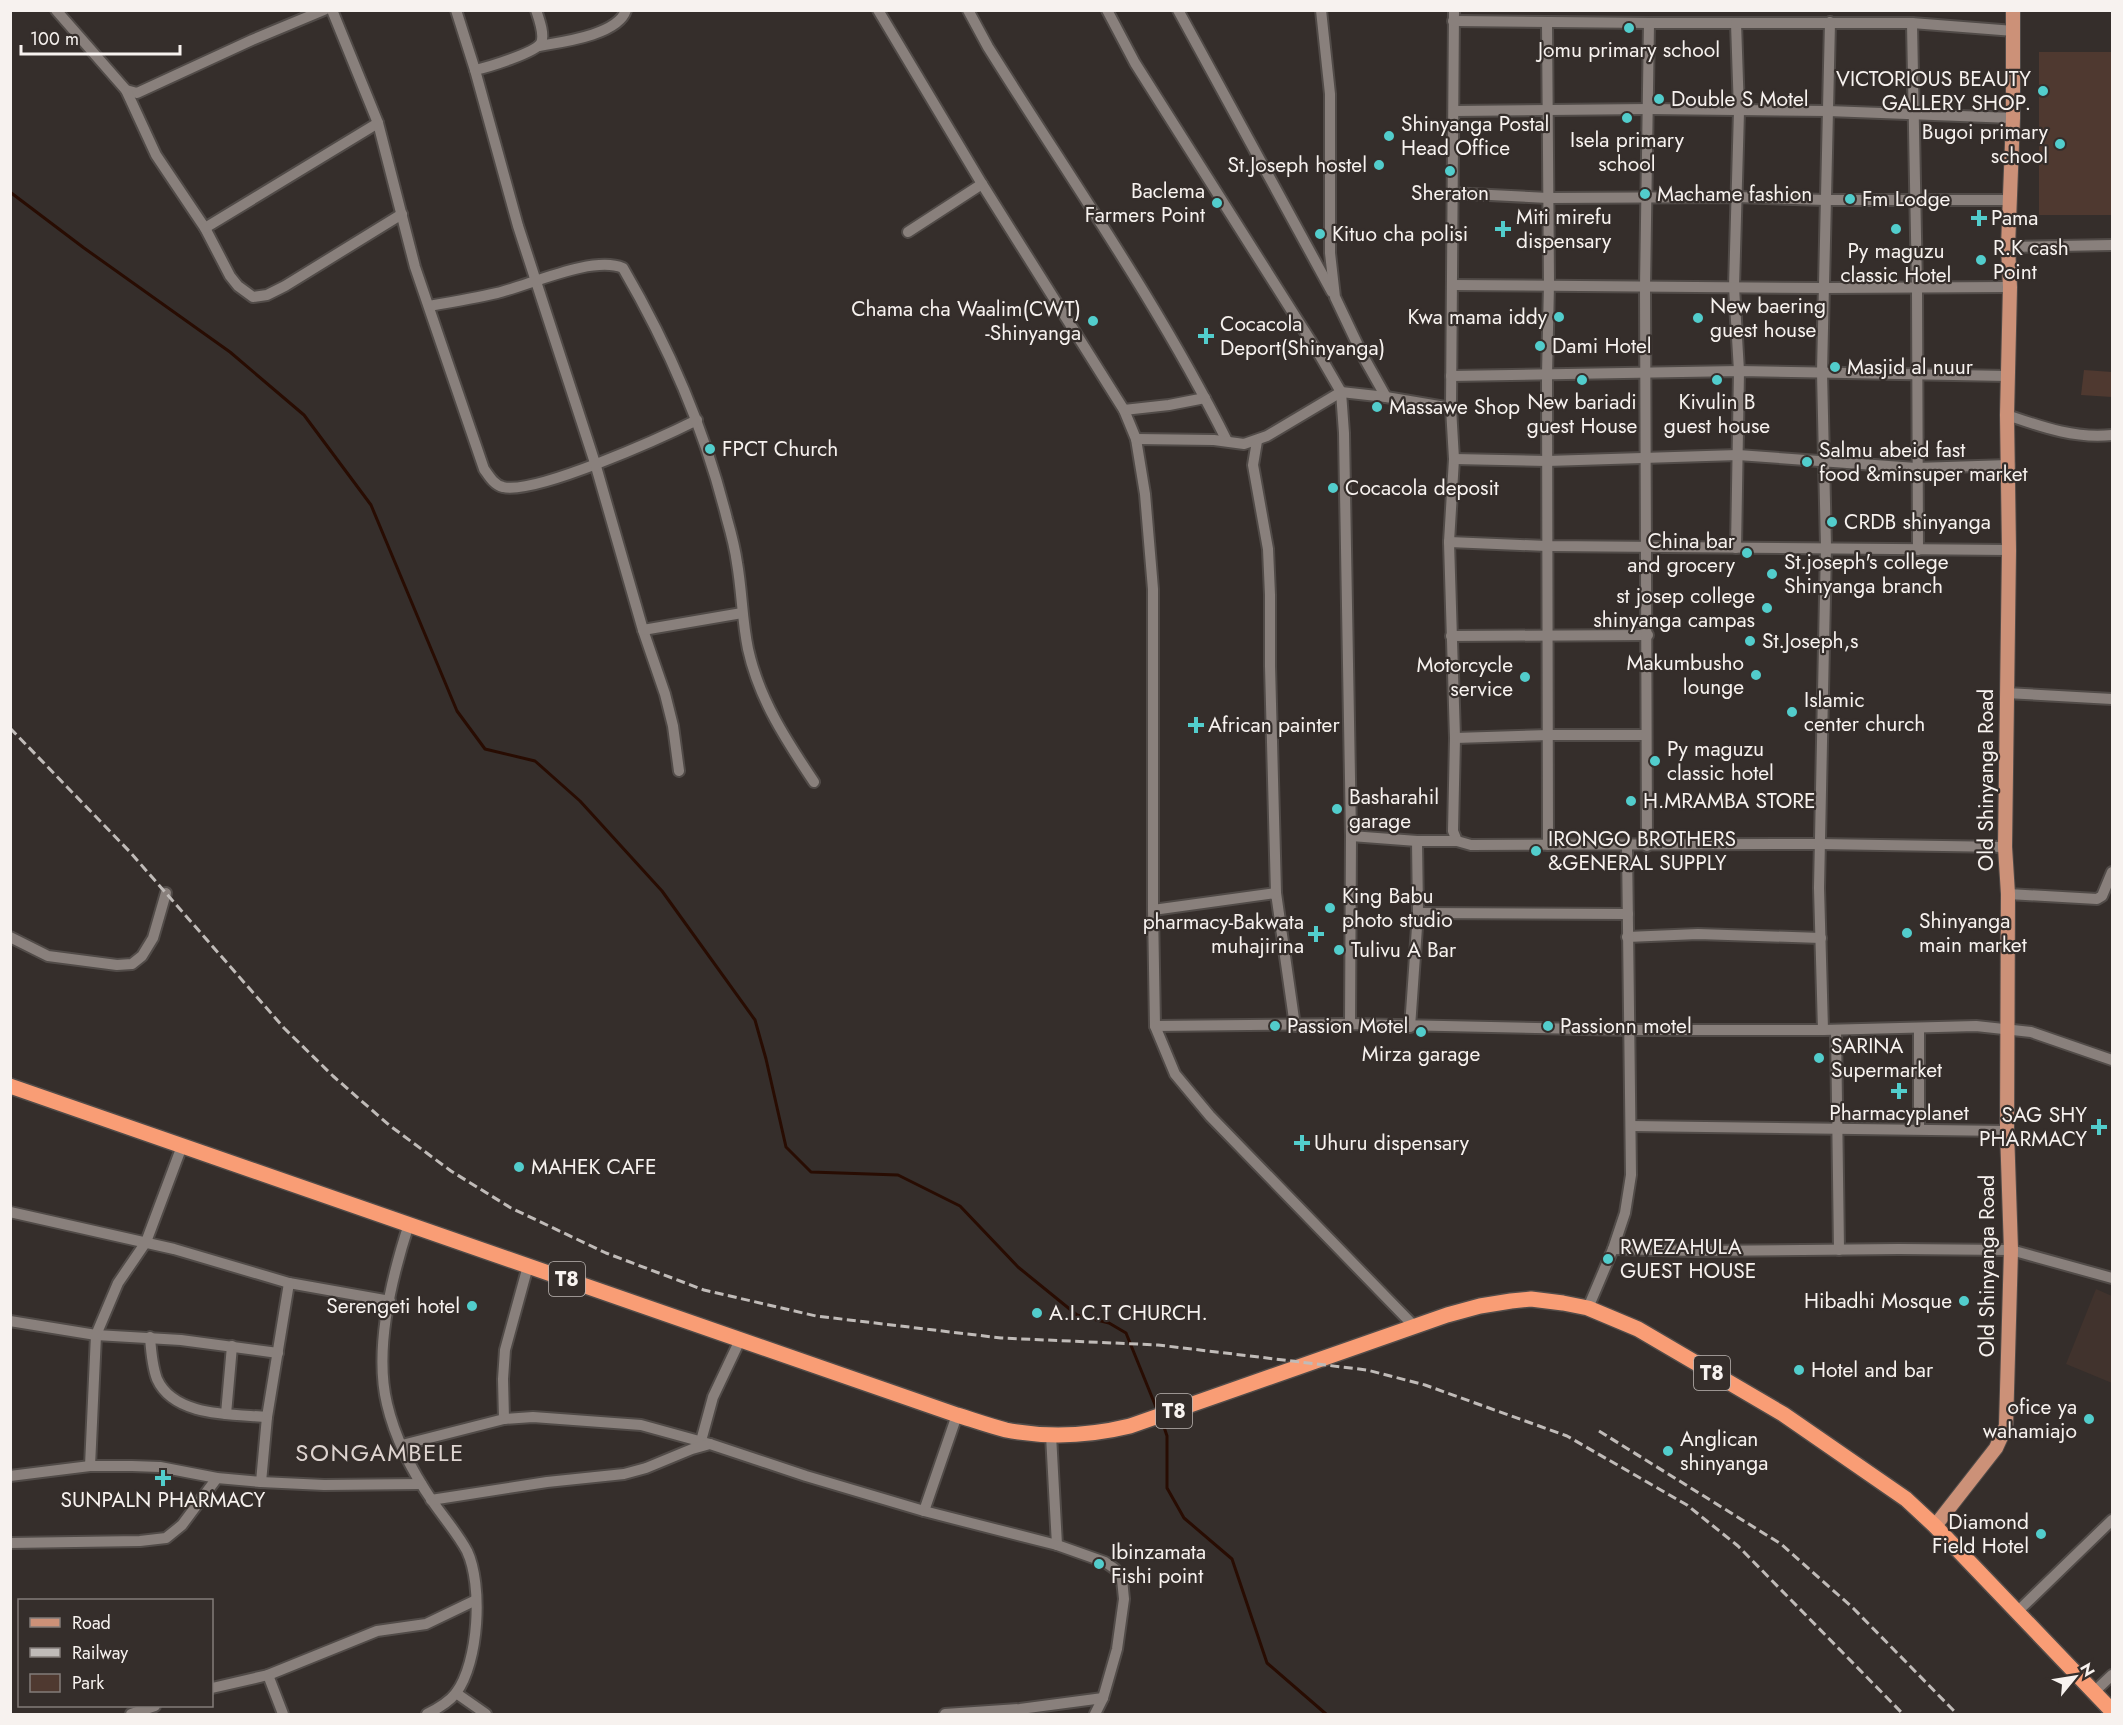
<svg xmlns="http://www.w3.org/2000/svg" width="2123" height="1725" viewBox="0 0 2123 1725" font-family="Jost,sans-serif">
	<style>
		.built { fill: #41332d }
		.green { fill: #4f3930 }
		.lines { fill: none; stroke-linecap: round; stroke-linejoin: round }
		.stream { stroke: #280c02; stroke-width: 3 }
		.minor-casing { stroke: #514b48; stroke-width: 14 }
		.major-casing { stroke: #514b48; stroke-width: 16 }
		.highway-casing { stroke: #514b48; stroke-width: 18 }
		.minor { stroke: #89807c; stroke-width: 10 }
		.major { stroke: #cc9178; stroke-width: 14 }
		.highway { stroke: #f99d75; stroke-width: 15 }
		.rail { stroke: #c0bbb8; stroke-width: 3; stroke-dasharray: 9 4.5; stroke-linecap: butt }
		.poi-dot { fill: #52cdcc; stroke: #352e2b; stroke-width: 2 }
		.labels { text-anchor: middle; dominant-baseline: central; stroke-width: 4.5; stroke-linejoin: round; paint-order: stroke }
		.shield { fill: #352e2b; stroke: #bdb7b4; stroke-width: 1.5 }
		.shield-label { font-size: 20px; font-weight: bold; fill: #f7f2ef }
		.poi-label { font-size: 21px; fill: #f7f2ef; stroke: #352e2b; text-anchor: start }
		.street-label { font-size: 21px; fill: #f7f2ef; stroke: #352e2b }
		.quarter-label { font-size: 24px; letter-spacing: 1.5px; fill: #ded4d0; stroke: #352e2b }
	</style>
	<rect width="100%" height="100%" fill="#352e2b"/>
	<path class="built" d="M2096,1289L2112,1296V1383L2066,1364Z"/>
	<g class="green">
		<rect x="2039" y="52" width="73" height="163"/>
		<path d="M2084,370L2112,372V397L2081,395Z"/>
	</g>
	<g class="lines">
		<g class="stream">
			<path d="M10,192L84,248L230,352L304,415L371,505L457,711L485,749L535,761L580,801L662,891L755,1020L766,1059L786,1147L811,1172L898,1175L960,1206L1018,1267L1077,1315L1109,1323L1126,1333L1158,1412"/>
			<path d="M1162,1421L1167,1436V1488L1184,1518L1232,1559L1267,1663L1326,1714"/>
		</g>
		<g class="minor-casing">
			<g id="minor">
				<path d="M56,10L126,90L137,93L252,40L324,10"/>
				<path d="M332,10L378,123L415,267L484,469C489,476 494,485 503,487C535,495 663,437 697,420"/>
				<path d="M456,10L475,70L518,226L595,463L643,630L665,694L673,726L679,771"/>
				<path d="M878,10L982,184L1124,410L1136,439L1145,494L1153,589V910L1155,1026L1175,1074L1210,1116L1414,1326"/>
				<path d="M968,10L988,47C1070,178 1158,303 1227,441"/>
				<path d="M1107,10L1135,63L1319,354L1341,392L1344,433L1351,836L1350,1024"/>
				<path d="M1178,10L1332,292"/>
				<path d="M1321,10L1330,94V253L1335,297L1363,356L1386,397"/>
				<path d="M1454,10L1451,408L1454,459L1449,542L1455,738L1453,831L1457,841L1471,845L1819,844L2005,847"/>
				<path d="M1453,21L1649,23H1912L2014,31"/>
				<path d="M1547,22L1549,284L1547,375L1548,845"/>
				<path d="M1736,23L1739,111L1734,287L1739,371L1736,548"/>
				<path d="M1912,23L1917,288L1918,550"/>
				<path d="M539,46C562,42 618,35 626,10"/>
				<path d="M475,70C488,67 535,53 541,43C545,35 539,19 536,10"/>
				<path d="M126,90L156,155L205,228L230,276L238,286L253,297L267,295L285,286L402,214"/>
				<path d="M1454,111L1648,109L1828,111L2013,118"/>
				<path d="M1451,193L1548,198L1737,197L1825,200H2009"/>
				<path d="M205,228L378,123"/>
				<path d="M908,232L982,184"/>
				<path d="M2008,247L2112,245"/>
				<path d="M1452,285L1824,288L2010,287"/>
				<path d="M429,306C452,302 475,298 497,293C530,285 593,255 623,268C669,347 705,430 727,519C731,533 735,548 737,563C742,591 742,620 748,649C759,699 786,740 814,782"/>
				<path d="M1451,376L1739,371L2008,376"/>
				<path d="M1124,410L1169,405L1205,398"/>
				<path d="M2007,415C2042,427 2075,439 2112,435"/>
				<path d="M1136,439L1214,440L1244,444L1267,436L1341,392L1386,397L1451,408"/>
				<path d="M1257,441L1253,465L1268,549L1270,595V666L1276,893L1295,1026"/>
				<path d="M1454,459L1547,461L1738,455L1916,468L2009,465"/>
				<path d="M1449,542L1547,546L2009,550"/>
				<path d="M643,630L742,613"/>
				<path d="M1451,636L1648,635"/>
				<path d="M2006,693L2112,699"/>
				<path d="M1455,738L1549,735H1646"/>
				<path d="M1351,836L1417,841H1457"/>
				<path d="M1647,846L1645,287L1649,23"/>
				<path d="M2008,894L2097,899L2102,896L2112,872"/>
				<path d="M1153,910L1276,893"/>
				<path d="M1418,913L1628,914"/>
				<path d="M10,937L48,956L117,965L132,964L142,956L153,938L166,893"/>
				<path d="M1627,937L1698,934L1821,938"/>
				<path d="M1155,1026L1350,1024L1630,1030H1823L1976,1026L2031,1032L2112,1060"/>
				<path d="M1410,1027L1418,913L1417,841"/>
				<path d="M1823,1030L1819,888L1826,547L1822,372L1830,22"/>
				<path d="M1836,1030L1839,1250"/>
				<path d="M1631,1126L2007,1131"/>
				<path d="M1919,1129V1028"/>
				<path d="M10,1212L174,1249L289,1283L390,1301"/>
				<path d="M409,1224C392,1276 374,1350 387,1404C395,1438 413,1473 433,1502C444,1518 458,1534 467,1551C483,1585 479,1662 456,1693C449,1702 437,1709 427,1714"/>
				<path d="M1613,1249L1696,1251L1899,1249L2011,1250L2112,1278"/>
				<path d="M1588,1308L1613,1249L1625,1213L1631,1175L1627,846"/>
				<path d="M10,1321L96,1335L181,1340L278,1353"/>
				<path d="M150,1337C151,1351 152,1366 157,1379C174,1417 232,1414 267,1417"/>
				<path d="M226,1414L232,1346"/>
				<path d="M504,1419L503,1379L505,1350L528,1266"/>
				<path d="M1051,1435L1057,1545"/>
				<path d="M701,1441L713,1397L740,1340"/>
				<path d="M402,1445L504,1419L533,1417L641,1425L710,1444"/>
				<path d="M90,1466L96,1335L118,1283L146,1242L182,1146"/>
				<path d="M10,1476L90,1466H132L160,1467L217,1478L261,1482L324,1485L421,1484"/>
				<path d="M261,1482L267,1417L289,1283"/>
				<path d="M431,1500L547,1482L624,1474L646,1468L692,1449L710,1444L806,1476L924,1511L1057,1545L1105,1562L1115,1569L1122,1579L1124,1599L1117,1649L1103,1698L1095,1714"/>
				<path d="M924,1511L957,1415"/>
				<path d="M10,1543L140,1541L166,1538L182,1525L217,1478"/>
				<path d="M2017,1612L2112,1520"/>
				<path d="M268,1675L283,1714"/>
				<path d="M212,1688L268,1675L377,1631L426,1624L476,1600"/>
				<path d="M2094,1692L2112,1675"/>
				<path d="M456,1693L486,1714"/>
				<path d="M131,1714L155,1706"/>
				<path d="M945,1714L1020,1709L1103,1698"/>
			</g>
		</g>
		<g class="major-casing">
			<path id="major" d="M1935,1526L1996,1448L2006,1426L2011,1250L2007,1131L2008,894L2005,847L2009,550L2007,415L2010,287L2008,247L2013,118V10"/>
		</g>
		<g class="highway-casing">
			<path id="highway" d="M10,1086L957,1415C973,1420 990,1426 1006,1430C1048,1438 1089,1436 1130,1426L1447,1315L1480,1306L1511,1301L1531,1299L1563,1303L1588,1308L1638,1329L1783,1414L1906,1499L1935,1526L2112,1711"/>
		</g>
		<use href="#minor" class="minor"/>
		<use href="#major" class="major"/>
		<use href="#highway" class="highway"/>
		<g class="rail">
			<path d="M10,728L130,852L284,1028L333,1076L389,1125L451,1171L511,1208L606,1253L704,1290L816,1316L1001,1338L1158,1345L1367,1370L1425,1385L1567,1436L1687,1505L1738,1546L1903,1714"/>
			<path d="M1599,1431L1781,1544L1853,1608L1957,1714"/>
		</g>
	</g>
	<g class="poi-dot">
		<circle cx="1629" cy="28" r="6"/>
		<circle cx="2043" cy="91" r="6"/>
		<circle cx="1659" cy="99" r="6"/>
		<circle cx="1627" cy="118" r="6"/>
		<circle cx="1389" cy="136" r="6"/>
		<circle cx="2060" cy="144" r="6"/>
		<circle cx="1379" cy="165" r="6"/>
		<circle cx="1450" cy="171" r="6"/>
		<circle cx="1645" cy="194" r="6"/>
		<circle cx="1850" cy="199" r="6"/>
		<circle cx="1217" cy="203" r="6"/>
		<path d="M1976 209h6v6h6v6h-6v6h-6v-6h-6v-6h6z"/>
		<path d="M1500 220h6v6h6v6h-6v6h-6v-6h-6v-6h6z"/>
		<circle cx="1896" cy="229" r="6"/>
		<circle cx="1320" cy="234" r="6"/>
		<circle cx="1981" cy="260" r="6"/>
		<circle cx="1559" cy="317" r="6"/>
		<circle cx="1698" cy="318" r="6"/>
		<circle cx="1093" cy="321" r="6"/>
		<path d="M1203 327h6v6h6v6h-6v6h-6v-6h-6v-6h6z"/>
		<circle cx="1540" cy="346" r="6"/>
		<circle cx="1835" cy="367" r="6"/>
		<circle cx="1582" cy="380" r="6"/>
		<circle cx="1717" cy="380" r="6"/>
		<circle cx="1377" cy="407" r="6"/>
		<circle cx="710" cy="449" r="6"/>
		<circle cx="1807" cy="462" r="6"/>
		<circle cx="1333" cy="488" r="6"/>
		<circle cx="1832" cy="522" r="6"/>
		<circle cx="1747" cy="553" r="6"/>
		<circle cx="1772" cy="574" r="6"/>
		<circle cx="1767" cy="608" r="6"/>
		<circle cx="1750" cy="641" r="6"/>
		<circle cx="1756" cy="675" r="6"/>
		<circle cx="1525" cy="677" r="6"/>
		<circle cx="1792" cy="712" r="6"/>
		<path d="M1193 716h6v6h6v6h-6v6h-6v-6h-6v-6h6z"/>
		<circle cx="1655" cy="761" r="6"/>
		<circle cx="1631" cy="801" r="6"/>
		<circle cx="1337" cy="809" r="6"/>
		<circle cx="1536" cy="851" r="6"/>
		<circle cx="1330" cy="908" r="6"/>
		<circle cx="1907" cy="933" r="6"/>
		<path d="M1313 925h6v6h6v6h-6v6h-6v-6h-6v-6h6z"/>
		<circle cx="1339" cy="950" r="6"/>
		<circle cx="1275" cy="1026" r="6"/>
		<circle cx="1548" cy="1026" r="6"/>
		<circle cx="1421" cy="1032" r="6"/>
		<circle cx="1819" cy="1058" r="6"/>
		<path d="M1896 1082h6v6h6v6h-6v6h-6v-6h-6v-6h6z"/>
		<path d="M2096 1118h6v6h6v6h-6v6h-6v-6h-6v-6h6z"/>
		<path d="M1299 1134h6v6h6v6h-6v6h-6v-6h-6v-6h6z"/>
		<circle cx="519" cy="1167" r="6"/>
		<circle cx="1608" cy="1259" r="6"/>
		<circle cx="1964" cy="1301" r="6"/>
		<circle cx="472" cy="1306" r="6"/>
		<circle cx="1037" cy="1313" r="6"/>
		<circle cx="1799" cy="1370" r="6"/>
		<circle cx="2089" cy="1419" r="6"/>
		<circle cx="1668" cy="1451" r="6"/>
		<path d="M160 1469h6v6h6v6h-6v6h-6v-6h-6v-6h6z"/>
		<circle cx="2041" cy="1534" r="6"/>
		<circle cx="1099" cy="1564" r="6"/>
	</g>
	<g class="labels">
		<g class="shield">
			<rect x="549" y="1262" width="36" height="34" rx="4.5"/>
			<rect x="1694" y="1356" width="36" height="34" rx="4.5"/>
			<rect x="1156" y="1394" width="36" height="34" rx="4.5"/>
		</g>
		<g class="shield-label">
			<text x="567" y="1279">T8</text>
			<text x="1712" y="1373">T8</text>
			<text x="1174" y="1411">T8</text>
		</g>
		<g class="poi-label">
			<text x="1629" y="50" text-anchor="middle">Jomu primary school</text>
			<text x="2031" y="79" text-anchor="end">VICTORIOUS BEAUTY<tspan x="2031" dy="24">GALLERY SHOP.</tspan></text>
			<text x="1671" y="99">Double S Motel</text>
			<text x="1401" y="124">Shinyanga Postal<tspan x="1401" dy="24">Head Office</tspan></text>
			<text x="2048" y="132" text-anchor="end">Bugoi primary<tspan x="2048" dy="24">school</tspan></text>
			<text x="1627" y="140" text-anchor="middle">Isela primary<tspan x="1627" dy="24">school</tspan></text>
			<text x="1367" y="165" text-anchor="end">St.Joseph hostel</text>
			<text x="1205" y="191" text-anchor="end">Baclema<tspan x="1205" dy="24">Farmers Point</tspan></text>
			<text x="1450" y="193" text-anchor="middle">Sheraton</text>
			<text x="1657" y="194">Machame fashion</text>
			<text x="1862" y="199">Fm Lodge</text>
			<text x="1516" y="217">Miti mirefu<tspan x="1516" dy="24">dispensary</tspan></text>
			<text x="1991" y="218">Pama</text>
			<text x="1332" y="234">Kituo cha polisi</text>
			<text x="1993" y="248">R.K cash<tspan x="1993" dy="24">Point</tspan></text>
			<text x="1896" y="251" text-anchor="middle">Py maguzu<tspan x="1896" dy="24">classic Hotel</tspan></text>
			<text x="1710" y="306">New baering<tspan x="1710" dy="24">guest house</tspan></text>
			<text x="1081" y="309" text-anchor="end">Chama cha Waalim(CWT)<tspan x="1081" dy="24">-Shinyanga</tspan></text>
			<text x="1547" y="317" text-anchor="end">Kwa mama iddy</text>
			<text x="1220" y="324">Cocacola<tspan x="1220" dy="24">Deport(Shinyanga)</tspan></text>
			<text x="1552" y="346">Dami Hotel</text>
			<text x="1847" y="367">Masjid al nuur</text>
			<text x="1582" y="402" text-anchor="middle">New bariadi<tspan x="1582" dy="24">guest House</tspan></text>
			<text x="1717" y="402" text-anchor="middle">Kivulin B<tspan x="1717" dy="24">guest house</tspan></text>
			<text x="1389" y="407">Massawe Shop</text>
			<text x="722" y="449">FPCT Church</text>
			<text x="1819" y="450">Salmu abeid fast<tspan x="1819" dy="24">food &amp;minsuper market</tspan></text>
			<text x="1345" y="488">Cocacola deposit</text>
			<text x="1844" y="522">CRDB shinyanga</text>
			<text x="1735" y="541" text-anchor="end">China bar<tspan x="1735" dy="24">and grocery</tspan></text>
			<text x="1784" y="562">St.joseph's college<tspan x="1784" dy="24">Shinyanga branch</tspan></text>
			<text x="1755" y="596" text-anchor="end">st josep college<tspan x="1755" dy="24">shinyanga campas</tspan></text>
			<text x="1762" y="641">St.Joseph,s</text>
			<text x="1744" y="663" text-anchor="end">Makumbusho<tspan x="1744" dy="24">lounge</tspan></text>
			<text x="1513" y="665" text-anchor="end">Motorcycle<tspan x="1513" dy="24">service</tspan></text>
			<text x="1804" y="700">Islamic<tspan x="1804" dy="24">center church</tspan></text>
			<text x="1208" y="725">African painter</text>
			<text x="1667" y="749">Py maguzu<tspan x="1667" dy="24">classic hotel</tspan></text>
			<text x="1349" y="797">Basharahil<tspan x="1349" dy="24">garage</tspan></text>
			<text x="1643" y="801">H.MRAMBA STORE</text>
			<text x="1548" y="839">IRONGO BROTHERS<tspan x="1548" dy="24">&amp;GENERAL SUPPLY</tspan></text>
			<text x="1342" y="896">King Babu<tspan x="1342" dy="24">photo studio</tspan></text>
			<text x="1919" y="921">Shinyanga<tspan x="1919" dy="24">main market</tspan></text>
			<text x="1304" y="922" text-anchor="end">pharmacy-Bakwata<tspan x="1304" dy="24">muhajirina</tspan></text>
			<text x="1351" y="950">Tulivu A Bar</text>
			<text x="1287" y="1026">Passion Motel</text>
			<text x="1560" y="1026">Passionn motel</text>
			<text x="1831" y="1046">SARINA<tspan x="1831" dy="24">Supermarket</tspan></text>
			<text x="1421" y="1054" text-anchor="middle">Mirza garage</text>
			<text x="1899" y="1113" text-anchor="middle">Pharmacyplanet</text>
			<text x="2087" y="1115" text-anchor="end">SAG SHY<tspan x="2087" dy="24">PHARMACY</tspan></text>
			<text x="1314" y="1143">Uhuru dispensary</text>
			<text x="531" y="1167">MAHEK CAFE</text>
			<text x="1620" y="1247">RWEZAHULA<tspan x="1620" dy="24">GUEST HOUSE</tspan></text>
			<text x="1952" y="1301" text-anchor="end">Hibadhi Mosque</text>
			<text x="460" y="1306" text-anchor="end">Serengeti hotel</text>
			<text x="1049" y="1313">A.I.C.T CHURCH.</text>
			<text x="1811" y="1370">Hotel and bar</text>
			<text x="2077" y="1407" text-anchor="end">ofice ya<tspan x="2077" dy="24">wahamiajo</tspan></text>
			<text x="1680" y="1439">Anglican<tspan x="1680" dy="24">shinyanga</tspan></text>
			<text x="163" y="1500" text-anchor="middle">SUNPALN PHARMACY</text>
			<text x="2029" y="1522" text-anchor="end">Diamond<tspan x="2029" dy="24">Field Hotel</tspan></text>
			<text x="1111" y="1552">Ibinzamata<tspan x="1111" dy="24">Fishi point</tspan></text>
		</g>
		<g class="street-label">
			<text transform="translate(1986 780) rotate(-90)">Old Shinyanga Road</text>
			<text transform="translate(1987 1266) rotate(-90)">Old Shinyanga Road</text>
		</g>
		<g class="quarter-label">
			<text x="380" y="1452">SONGAMBELE</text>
		</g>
	</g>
	<rect width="2123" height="1725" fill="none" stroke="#f7f2ef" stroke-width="24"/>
	<rect x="18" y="1599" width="195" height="108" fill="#352e2b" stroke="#837c79" stroke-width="1.5"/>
	<rect x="30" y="1618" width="30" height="9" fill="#cc9178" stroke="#837c79" stroke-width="1.5"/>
	<text x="72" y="1629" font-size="18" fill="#f7f2ef">Road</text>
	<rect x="30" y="1648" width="30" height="9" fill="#c0bbb8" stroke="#837c79" stroke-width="1.5"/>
	<text x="72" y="1659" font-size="18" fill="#f7f2ef">Railway</text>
	<rect x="30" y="1674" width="30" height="18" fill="#4f3930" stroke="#837c79" stroke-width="1.5"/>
	<text x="72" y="1689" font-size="18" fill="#f7f2ef">Park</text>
	<g transform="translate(2075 1677) rotate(60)" stroke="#352e2b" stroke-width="4.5" paint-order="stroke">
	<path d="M0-4.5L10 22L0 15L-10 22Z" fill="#f7f2ef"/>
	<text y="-9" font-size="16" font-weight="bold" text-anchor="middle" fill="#f7f2ef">N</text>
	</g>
	<path d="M21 45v9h159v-9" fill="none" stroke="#f7f2ef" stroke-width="3"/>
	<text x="30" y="45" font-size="18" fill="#f7f2ef" stroke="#352e2b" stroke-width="4.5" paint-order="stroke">100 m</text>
</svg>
